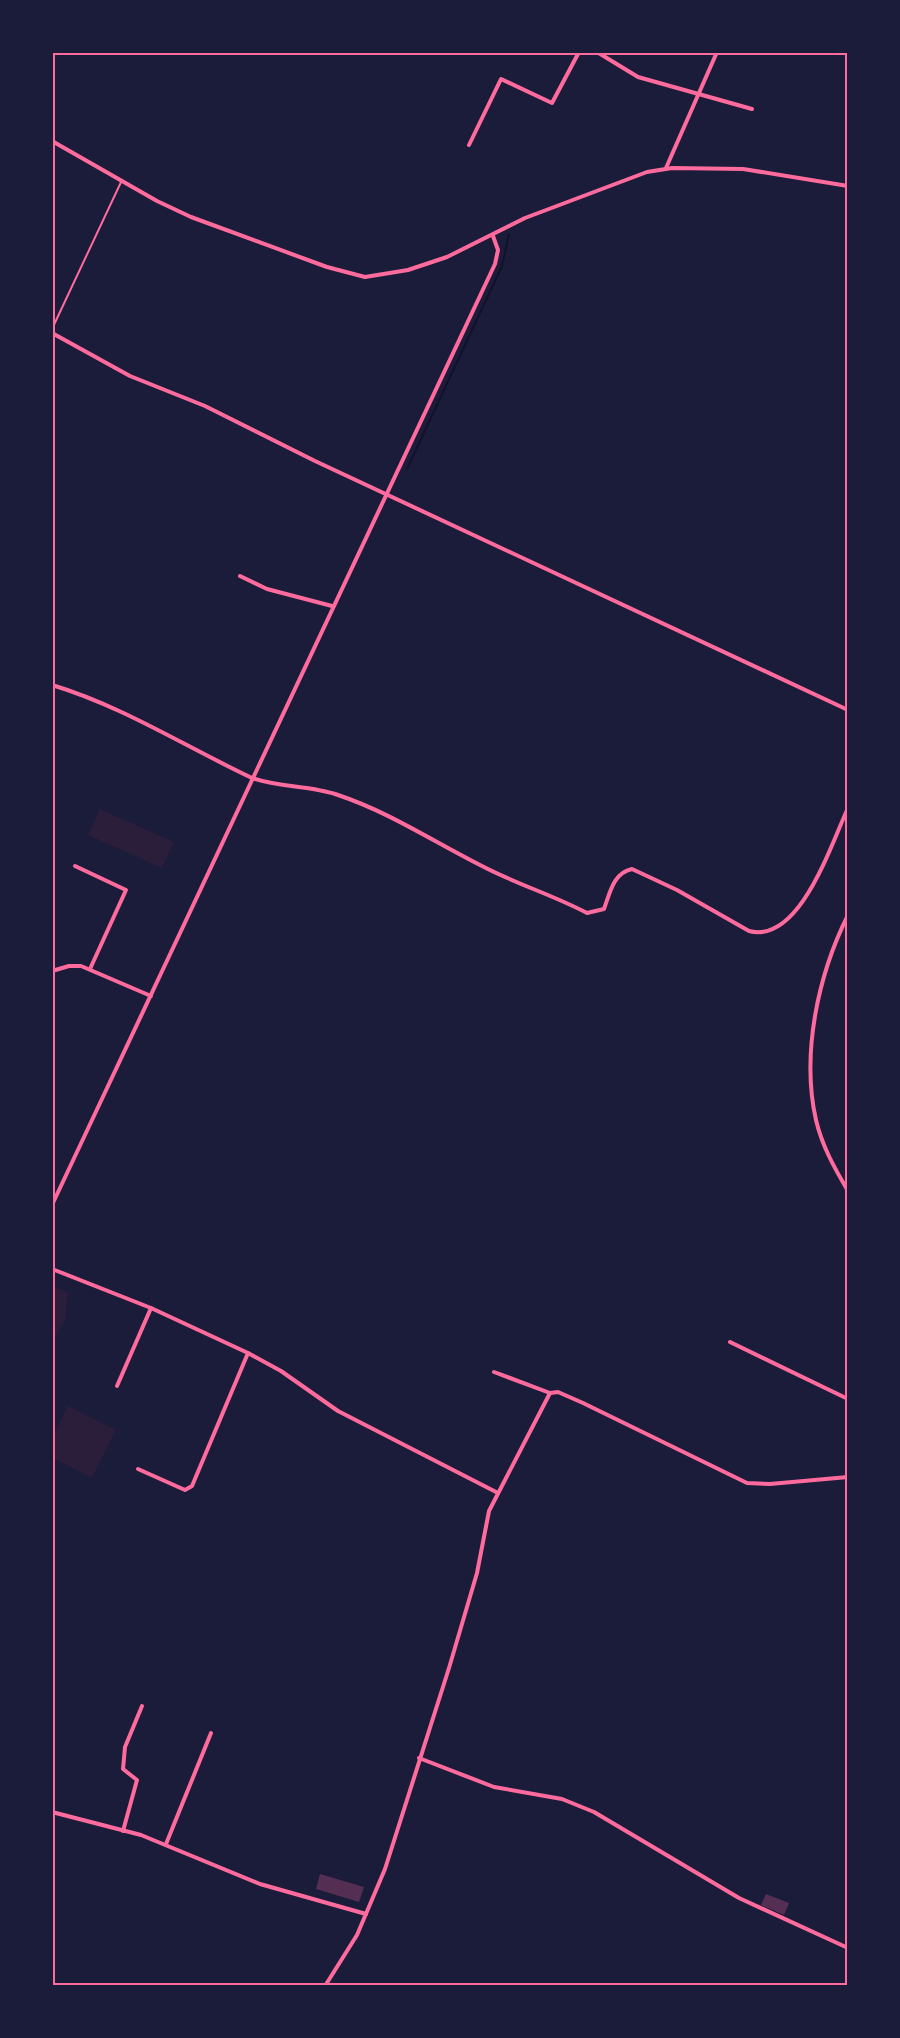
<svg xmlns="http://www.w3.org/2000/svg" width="900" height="2038" viewBox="0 0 900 2038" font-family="Lora,serif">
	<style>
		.green { fill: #2a1e3b }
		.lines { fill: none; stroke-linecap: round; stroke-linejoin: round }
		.stream { stroke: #12122b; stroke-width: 2 }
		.building { fill: #542f53 }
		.service { stroke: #ff6b9d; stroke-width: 2 }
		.minor { stroke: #ff6b9d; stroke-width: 4 }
		.neatline { fill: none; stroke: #ff6b9d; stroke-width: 2 }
	</style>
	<rect width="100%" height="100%" fill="#1b1b3a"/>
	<g class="green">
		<path d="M100,809L174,842L162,868L88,835Z"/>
		<path d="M54,1287L68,1292L65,1320L53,1340Z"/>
		<path d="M68,1406L116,1430L92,1478L53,1458V1437Z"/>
	</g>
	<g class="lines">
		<path class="stream" d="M407,469L502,266L509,234"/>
	</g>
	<g class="building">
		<path d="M320,1874L364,1887L359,1902L316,1889Z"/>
		<path d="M766,1894L789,1903L784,1915L761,1905Z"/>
	</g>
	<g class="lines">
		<path class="service" d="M52,329L122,180"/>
		<g class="minor">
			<path d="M597,52L638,77L752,109"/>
			<path d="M52,141L157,201L191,217L327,267L365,277L408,270L447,257L525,218L647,172L672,168L743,169L848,186"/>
			<path d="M469,145L501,79L552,103L579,52"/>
			<path d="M666,168L717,52"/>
			<path d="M52,333L130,376L205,406L315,461L848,710"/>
			<path d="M240,576L267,589L332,606"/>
			<path d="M52,685C122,706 186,747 252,778C280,788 310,785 338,795C389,812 434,842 482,866C516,884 553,895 587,913L604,909C610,893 613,873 632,869L677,890L749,931C800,944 831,844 848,808"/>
			<path d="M75,866L126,890L90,969"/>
			<path d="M848,915C818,975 801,1054 816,1120C822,1146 835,1169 848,1191"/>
			<path d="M52,971L69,966H81L151,996"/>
			<path d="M52,1205L495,264L498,250L493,236"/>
			<path d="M52,1269L151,1308L248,1353L281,1371L338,1411L498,1493"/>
			<path d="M730,1342L848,1399"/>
			<path d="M494,1372L550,1393"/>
			<path d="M117,1386L151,1308"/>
			<path d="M138,1469L185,1490L192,1486L248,1353"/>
			<path d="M419,1758L494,1787L562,1799L594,1812L739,1898L848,1948"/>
			<path d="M52,1812L141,1835L260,1884L366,1914"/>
			<path d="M123,1831L137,1780L123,1769L125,1747L142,1706"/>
			<path d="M166,1844L211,1733"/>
			<path d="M325,1986L357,1935L385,1869L449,1668L477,1573L489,1511L550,1393L558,1392L583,1403L747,1483L770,1484L848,1477"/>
		</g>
	</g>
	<rect width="900" height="2038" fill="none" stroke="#1b1b3a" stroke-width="108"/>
	<rect x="54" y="54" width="792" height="1930" class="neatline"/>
</svg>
